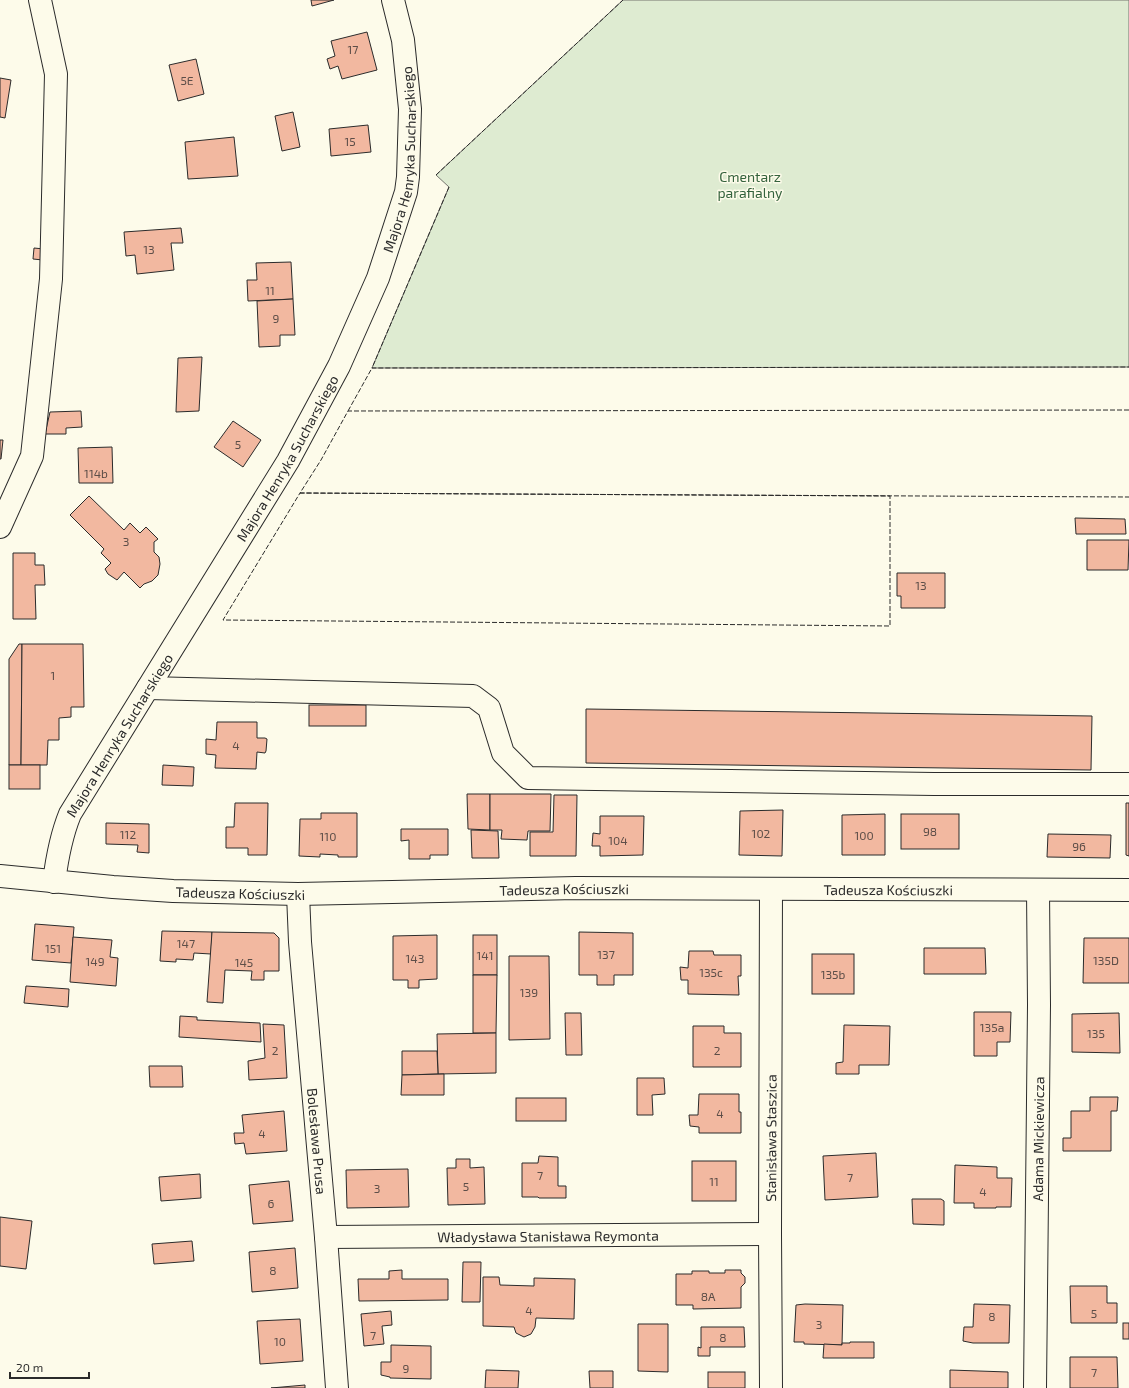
<svg xmlns="http://www.w3.org/2000/svg" width="1129" height="1388" viewBox="0 0 1129 1388" font-family="'Exo 2',sans-serif">
	<style>
		.green { fill: #deebd1; stroke: #74746e }
		.building { fill: #f2b8a0; stroke: #2b2b2b }
		.lines { fill: none; stroke-linecap: round; stroke-linejoin: round }
		.minor-casing { stroke: #2b2b2b; stroke-width: 24 }
		.major-casing { stroke: #2b2b2b; stroke-width: 24 }
		.minor { stroke: #fdfbea; stroke-width: 22 }
		.major { stroke: #fdfbea; stroke-width: 22 }
		.fence { stroke: #2b2b2b; stroke-width: 1; stroke-dasharray: 5 2; stroke-linecap: butt }
		.labels { text-anchor: middle; dominant-baseline: central; stroke-width: 3; stroke-linejoin: round; paint-order: stroke }
		.number-label { font-size: 12px; fill: #5d4e48 }
		.street-label { font-size: 14px; fill: #2b2b2b; stroke: #fdfbea }
		.park-label { font-size: 14px; fill: #34623c; stroke: #fdfbea }
	</style>
	<rect width="100%" height="100%" fill="#fdfbea"/>
	<path class="green" d="M623,0H1129V367L372,368L449,187L436,175Z"/>
	<g class="building">
		<path d="M311,0H334L312,6Z"/>
		<path d="M367,32L377,70L342,79L338,66L330,69L327,59L335,56L331,41Z"/>
		<path d="M196,59L204,94L178,101L169,65Z"/>
		<path d="M0,78L11,80L5,118L0,117Z"/>
		<path d="M293,112L300,147L282,151L275,116Z"/>
		<path d="M368,125L371,152L331,156L329,129Z"/>
		<path d="M234,137L238,176L188,179L185,142Z"/>
		<path d="M181,228L183,243H171L174,270L137,274L135,255L126,256L124,232Z"/>
		<path d="M34,248L44,249L43,260L33,259Z"/>
		<path d="M291,262L293,299L248,301L247,280H257L256,263Z"/>
		<path d="M293,299L295,335H280V346L259,347L257,301Z"/>
		<path d="M202,357L199,411L176,412L178,358Z"/>
		<path d="M81,411L82,427L66,428V434H45L50,412Z"/>
		<path d="M233,421L261,440L243,467L214,447Z"/>
		<path d="M0,440H3L1,459H0Z"/>
		<path d="M112,447L113,483H79L78,448Z"/>
		<path d="M89,496L124,530L130,523L140,533L146,527L158,539L154,542V552L159,557L160,564L158,575L152,581L144,584L140,588L124,572L117,580L108,574L105,569L111,563L101,553L104,549L70,515Z"/>
		<path d="M1075,518L1125,519L1126,534H1076Z"/>
		<path d="M1087,540H1129L1128,570H1087Z"/>
		<path d="M13,553H35V565H44L45,585H35L36,619H13Z"/>
		<path d="M897,573H945V608H901V596H897Z"/>
		<path d="M19,644H22L21,765H9V659Z"/>
		<path d="M22,644H83L84,707H71V717L59,718V740H48L47,765H21Z"/>
		<rect x="309" y="705" width="57" height="21"/>
		<path d="M586,709L1092,716L1091,770L586,763Z"/>
		<path d="M217,722H257V738H265L267,739L266,751L265,753L257,752L256,769L215,768L216,755L206,754V739L216,740Z"/>
		<rect x="9" y="765" width="31" height="24"/>
		<path d="M163,765L194,767L193,786L162,785Z"/>
		<path d="M467,794H490V830L468,829Z"/>
		<path d="M490,794H551L550,831H528L527,840L501,839L502,830H490Z"/>
		<path d="M554,795H577L576,856H530V832H553Z"/>
		<path d="M235,803H268L267,855H248V848H226V827H234Z"/>
		<path d="M1126,803H1129V856L1126,855Z"/>
		<path d="M783,810L782,856L739,855L740,811Z"/>
		<path d="M321,813H357V857H338V855L320,854V857L299,856L300,819H321Z"/>
		<path d="M885,814V855H842V815Z"/>
		<rect x="901" y="814" width="58" height="35"/>
		<path d="M600,816H644L643,855L600,856V846H592L593,833L600,834Z"/>
		<path d="M106,823L149,824V853L137,852L138,845L106,844Z"/>
		<path d="M401,829H448V855H430V859H409V840L401,841Z"/>
		<path d="M471,830L498,831L499,858H472Z"/>
		<path d="M1048,834L1111,835L1110,858L1047,857Z"/>
		<path d="M35,924L74,927L71,963L32,960Z"/>
		<path d="M162,931L212,932L211,954L194,953L193,960L176,959V962L160,961Z"/>
		<path d="M212,932L274,933L279,938V971H264V980H251L252,971L225,970L223,1003L207,1002Z"/>
		<path d="M579,932L633,933V975H614V985H597V975H579Z"/>
		<path d="M437,935V979L419,980V988H408V980H393V936Z"/>
		<rect x="473" y="935" width="24" height="40"/>
		<path d="M73,937L112,940L110,957L118,958L116,986L70,982Z"/>
		<path d="M1084,938H1129V983H1083Z"/>
		<path d="M924,948H985L986,974H924Z"/>
		<path d="M689,951H713L714,955H741V976H738L739,995L688,994V980H681L680,967L688,968Z"/>
		<rect x="812" y="954" width="42" height="40"/>
		<path d="M509,956H549L550,1039L509,1040Z"/>
		<path d="M473,975H497L496,1033H473Z"/>
		<path d="M26,986L69,989L68,1007L24,1003Z"/>
		<path d="M974,1012H1011L1010,1042H997V1056H974Z"/>
		<path d="M565,1013H581L582,1055H566Z"/>
		<path d="M1119,1013L1120,1053L1072,1052V1014Z"/>
		<path d="M180,1016L197,1017V1020L260,1023L261,1042L179,1037Z"/>
		<path d="M263,1024L284,1025L287,1078L249,1080L248,1061L265,1058Z"/>
		<path d="M844,1025L890,1026L889,1065H859V1074H836V1063L843,1062Z"/>
		<path d="M693,1026H724V1033H741V1067H693Z"/>
		<path d="M496,1033V1073L438,1074L437,1034Z"/>
		<path d="M402,1051H437L438,1074L402,1075Z"/>
		<path d="M149,1066H182L183,1087H150Z"/>
		<path d="M444,1074V1095H401L402,1075Z"/>
		<path d="M637,1078H664L665,1094L652,1095L653,1115H637Z"/>
		<path d="M699,1094H739V1112H741V1133H699V1127L690,1126L689,1115H698Z"/>
		<path d="M1090,1097H1118L1117,1111H1111V1151H1063V1138H1071V1111H1090Z"/>
		<rect x="516" y="1098" width="50" height="23"/>
		<path d="M284,1111L287,1151L246,1154L244,1143L235,1144L234,1133H244L242,1115Z"/>
		<path d="M876,1153L878,1197L825,1200L823,1156Z"/>
		<path d="M539,1156L558,1157V1186H566V1198H539L538,1197H522V1163H538Z"/>
		<path d="M456,1159H470V1168L484,1167L485,1204L448,1205L447,1168H456Z"/>
		<rect x="692" y="1161" width="44" height="40"/>
		<path d="M955,1165L997,1167V1178H1012L1011,1207H996V1208H974V1203H954Z"/>
		<path d="M408,1169L409,1207L347,1208L346,1170Z"/>
		<path d="M200,1174L201,1198L161,1201L159,1177Z"/>
		<path d="M289,1181L293,1221L253,1224L249,1185Z"/>
		<path d="M912,1199H941L944,1201V1225L913,1224Z"/>
		<path d="M0,1217L32,1221L26,1269L0,1266Z"/>
		<path d="M192,1241L194,1261L154,1264L152,1244Z"/>
		<path d="M295,1248L298,1288L252,1292L249,1252Z"/>
		<path d="M463,1262H481L480,1302H462Z"/>
		<path d="M402,1270V1279H448V1300L359,1301L358,1279H389V1271Z"/>
		<path d="M725,1270H741V1273L745,1277V1283L741,1287V1308L693,1309V1305H676V1274H692V1271H709V1273H725Z"/>
		<path d="M483,1277H499L500,1285L534,1286V1278L575,1279L574,1319L536,1318L535,1327L531,1334L524,1337L516,1333L514,1327L483,1326Z"/>
		<path d="M1070,1286H1107V1303H1117V1323H1071Z"/>
		<path d="M805,1304L843,1305L842,1345L804,1344V1342H794L796,1305Z"/>
		<path d="M974,1304L1010,1305L1009,1343H973L963,1341L964,1327H973Z"/>
		<path d="M391,1311L392,1325L382,1326L384,1344L364,1346L361,1314Z"/>
		<path d="M300,1319L303,1361L260,1364L257,1321Z"/>
		<rect x="1123" y="1323" width="6" height="16"/>
		<path d="M638,1324H668V1372L638,1371Z"/>
		<path d="M701,1327H744L745,1347H710V1356H698V1347L701,1348Z"/>
		<path d="M850,1342H874V1358H823L824,1344L842,1345V1343H850Z"/>
		<path d="M391,1345L431,1346V1379L390,1378V1377L381,1375V1362H391Z"/>
		<path d="M1070,1357H1117L1118,1388H1070Z"/>
		<path d="M486,1370L519,1371L518,1388H485Z"/>
		<path d="M950,1370L1008,1372V1388H950Z"/>
		<path d="M589,1371H613V1388H590Z"/>
		<rect x="708" y="1372" width="37" height="16"/>
		<path d="M305,1385V1388H271Z"/>
	</g>
	<g class="lines">
		<g class="minor-casing">
			<g id="minor">
				<path d="M0,527L32,456L51,279L56,74L40,0"/>
				<path d="M148,688L473,696L489,708L503,753L528,778L934,784H1129"/>
				<path id="s1" d="M54,882C57,858 61,836 70,814L288,461L339,366L378,278L406,192L408,177L410,109L403,40L393,0"/>
				<path id="s2" d="M298,894L300,942L326,1237L337,1388"/>
				<path id="s3" d="M326,1237L770,1234"/>
				<path id="s4" d="M771,1388L770,1234L771,889"/>
				<path id="s5" d="M1035,1388L1039,1005L1038,890"/>
			</g>
		</g>
		<g class="major-casing">
			<g id="major">
				<path id="s6" d="M0,876L113,887L173,891L298,894L576,888L1129,890"/>
			</g>
		</g>
		<use href="#minor" class="minor"/>
		<use href="#major" class="major"/>
		<g class="fence">
			<path d="M436,175L623,0"/>
			<path d="M449,187L372,368L1129,367"/>
			<path d="M1129,410L348,411L321,460L300,493L1129,497"/>
			<path d="M348,411L372,368"/>
			<path d="M300,493L890,496V626L223,620Z"/>
		</g>
	</g>
	<g class="labels">
		<g class="number-label">
			<text x="353" y="49">17</text>
			<text x="187" y="80">5E</text>
			<text x="350" y="141">15</text>
			<text x="149" y="249">13</text>
			<text x="270" y="290">11</text>
			<text x="276" y="318">9</text>
			<text x="238" y="444">5</text>
			<text x="96" y="473">114b</text>
			<text x="126" y="541">3</text>
			<text x="921" y="585">13</text>
			<text x="53" y="675">1</text>
			<text x="236" y="745">4</text>
			<text x="930" y="831">98</text>
			<text x="761" y="833">102</text>
			<text x="128" y="834">112</text>
			<text x="864" y="835">100</text>
			<text x="328" y="836">110</text>
			<text x="618" y="840">104</text>
			<text x="1079" y="846">96</text>
			<text x="186" y="943">147</text>
			<text x="53" y="948">151</text>
			<text x="606" y="954">137</text>
			<text x="485" y="955">141</text>
			<text x="415" y="958">143</text>
			<text x="1106" y="960">135D</text>
			<text x="95" y="961">149</text>
			<text x="244" y="962">145</text>
			<text x="711" y="972">135c</text>
			<text x="833" y="974">135b</text>
			<text x="529" y="992">139</text>
			<text x="992" y="1027">135a</text>
			<text x="1096" y="1033">135</text>
			<text x="275" y="1050">2</text>
			<text x="717" y="1050">2</text>
			<text x="720" y="1113">4</text>
			<text x="262" y="1133">4</text>
			<text x="540" y="1175">7</text>
			<text x="850" y="1177">7</text>
			<text x="714" y="1181">11</text>
			<text x="466" y="1186">5</text>
			<text x="377" y="1188">3</text>
			<text x="983" y="1191">4</text>
			<text x="271" y="1203">6</text>
			<text x="273" y="1270">8</text>
			<text x="708" y="1296">8A</text>
			<text x="529" y="1310">4</text>
			<text x="1094" y="1313">5</text>
			<text x="992" y="1316">8</text>
			<text x="819" y="1324">3</text>
			<text x="373" y="1335">7</text>
			<text x="723" y="1337">8</text>
			<text x="280" y="1341">10</text>
			<text x="406" y="1368">9</text>
			<text x="1094" y="1372">7</text>
		</g>
		<g class="street-label">
			<text stroke="none"><textPath href="#s1" startOffset="811">Majora Henryka Sucharskiego</textPath></text>
			<text stroke="none"><textPath href="#s1" startOffset="487">Majora Henryka Sucharskiego</textPath></text>
			<text stroke="none"><textPath href="#s1" startOffset="163">Majora Henryka Sucharskiego</textPath></text>
			<text stroke="none"><textPath href="#s6" startOffset="565">Tadeusza Kościuszki</textPath></text>
			<text stroke="none"><textPath href="#s6" startOffset="889">Tadeusza Kościuszki</textPath></text>
			<text stroke="none"><textPath href="#s6" startOffset="241">Tadeusza Kościuszki</textPath></text>
			<text stroke="none"><textPath href="#s4" startOffset="250">Stanisława Staszica</textPath></text>
			<text stroke="none"><textPath href="#s5" startOffset="249">Adama Mickiewicza</textPath></text>
			<text stroke="none"><textPath href="#s2" startOffset="248">Bolesława Prusa</textPath></text>
			<text stroke="none"><textPath href="#s3" startOffset="222">Władysława Stanisława Reymonta</textPath></text>
		</g>
		<g class="park-label">
			<text x="750" y="176">Cmentarz<tspan x="750" dy="16">parafialny</tspan></text>
		</g>
	</g>
	<path d="M10 1372v6h79v-6" fill="none" stroke="#2b2b2b" stroke-width="2"/>
	<text x="16" y="1372" font-size="12" fill="#2b2b2b" stroke="#fdfbea" stroke-width="3" paint-order="stroke">20 m</text>
</svg>
